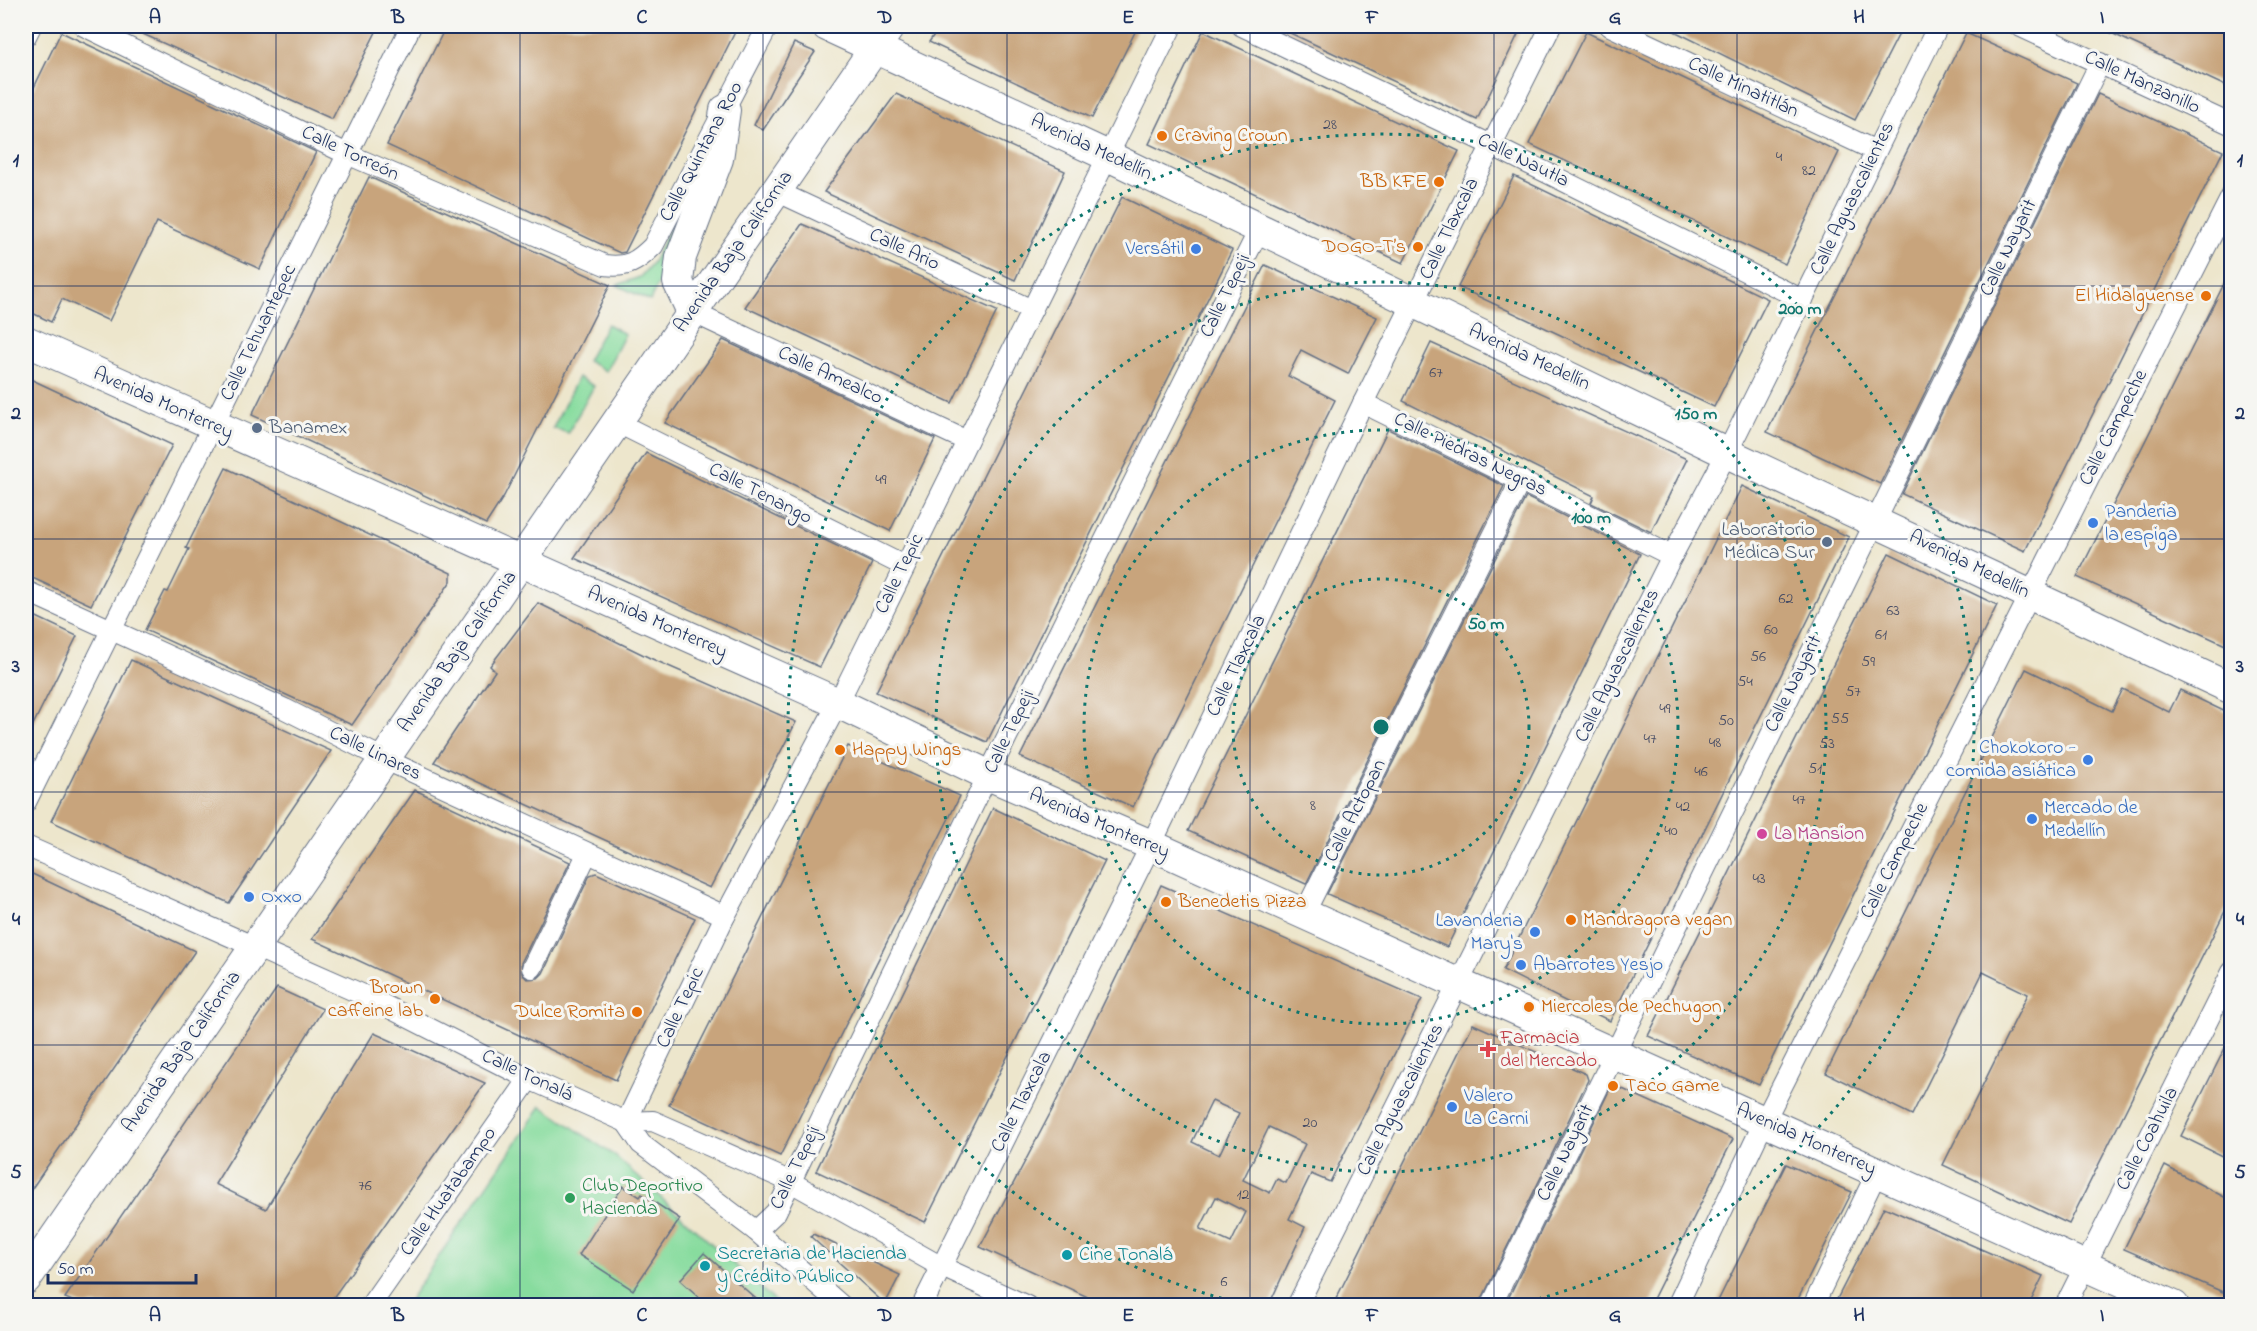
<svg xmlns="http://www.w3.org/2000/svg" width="2257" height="1331" viewBox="0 0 2257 1331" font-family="'Indie Flower',sans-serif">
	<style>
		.green { fill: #87dc9e; stroke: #51867e; stroke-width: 1.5 }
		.building { fill: #c8a47b; fill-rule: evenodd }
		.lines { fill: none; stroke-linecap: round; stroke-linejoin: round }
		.street-casing { stroke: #646f84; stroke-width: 22 }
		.primary-casing { stroke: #646f84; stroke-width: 32 }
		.street { stroke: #fff; stroke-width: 20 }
		.primary { stroke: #fff; stroke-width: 30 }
		.grid { fill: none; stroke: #1b2f5e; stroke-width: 1.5; stroke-opacity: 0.55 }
		.ring { fill: none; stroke: #0f766e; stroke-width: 3; stroke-dasharray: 3 6 }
		.food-dot { fill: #e8710a; stroke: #f6f6f2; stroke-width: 2 }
		.shop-dot { fill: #3f7fe0; stroke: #f6f6f2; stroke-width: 2 }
		.service-dot { fill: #5c6f8a; stroke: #f6f6f2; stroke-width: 2 }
		.hotel-dot { fill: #d1479c; stroke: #f6f6f2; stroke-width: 2 }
		.health-dot { fill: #e0444e; stroke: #f6f6f2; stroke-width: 2 }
		.leisure-dot { fill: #2e9e5b; stroke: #f6f6f2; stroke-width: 2 }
		.culture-dot { fill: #0f9aa8; stroke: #f6f6f2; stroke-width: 2 }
		.labels { text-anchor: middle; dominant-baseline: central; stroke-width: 6; stroke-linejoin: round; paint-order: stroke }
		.number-label { font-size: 16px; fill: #464c65 }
		.street-label { font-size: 20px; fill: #1b2f5e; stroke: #f6f6f2 }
		.food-label { font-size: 20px; fill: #c56008; stroke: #f6f6f2; text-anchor: start }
		.shop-label { font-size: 20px; fill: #366cbe; stroke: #f6f6f2; text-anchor: start }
		.service-label { font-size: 20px; fill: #4e5e75; stroke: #f6f6f2; text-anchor: start }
		.hotel-label { font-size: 20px; fill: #b23c85; stroke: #f6f6f2; text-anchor: start }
		.health-label { font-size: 20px; fill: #be3a42; stroke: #f6f6f2; text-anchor: start }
		.leisure-label { font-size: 20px; fill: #27864d; stroke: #f6f6f2; text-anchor: start }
		.culture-label { font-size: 20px; fill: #0d838f; stroke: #f6f6f2; text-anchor: start }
		.centre { fill: #0f766e; stroke: #f6f6f2; stroke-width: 3 }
		.ring-label { font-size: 18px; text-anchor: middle; font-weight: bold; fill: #0f766e; stroke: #f6f6f2; stroke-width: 6; stroke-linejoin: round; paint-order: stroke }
		.neatline { fill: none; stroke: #1b2f5e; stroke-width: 2 }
		.grid-label { font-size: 20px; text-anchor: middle; font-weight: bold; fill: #1b2f5e }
	</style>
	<rect width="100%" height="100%" fill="#f6f6f2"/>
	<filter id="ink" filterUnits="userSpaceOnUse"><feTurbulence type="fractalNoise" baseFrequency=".0167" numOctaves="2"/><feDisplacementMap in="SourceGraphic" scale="12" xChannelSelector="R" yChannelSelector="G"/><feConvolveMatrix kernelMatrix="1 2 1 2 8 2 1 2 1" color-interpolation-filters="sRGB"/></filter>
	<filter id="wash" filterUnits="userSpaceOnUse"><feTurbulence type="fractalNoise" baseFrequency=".008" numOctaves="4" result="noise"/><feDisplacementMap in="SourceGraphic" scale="24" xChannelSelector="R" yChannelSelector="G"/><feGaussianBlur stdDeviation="1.35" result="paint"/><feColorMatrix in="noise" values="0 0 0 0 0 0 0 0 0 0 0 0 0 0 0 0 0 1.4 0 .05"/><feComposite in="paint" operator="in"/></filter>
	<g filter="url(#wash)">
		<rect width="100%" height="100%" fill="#ede6cc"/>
		<g class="green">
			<path d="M707,155L677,245L650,301L617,285L640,277L653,262Z"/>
			<path d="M607,324L625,334L606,371L587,361Z"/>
			<path d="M578,377L594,386L568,433L553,428Z"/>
			<path d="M541,1106L615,1156L779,1305L405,1306Z"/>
		</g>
		<g id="blocks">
			<g class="building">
				<path d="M125,26H379L332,119Z"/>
				<path d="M446,26H738L625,252L620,253L387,145Z"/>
				<path d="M940,26H1138L1092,118L929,42Z"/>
				<path d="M1275,26H1522L1477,120Z"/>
				<path d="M1664,26H1903L1855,120Z"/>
				<path d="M2096,26H2232V89L2185,67Z"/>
				<path d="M1203,31L1459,151L1403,263L1149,144Z"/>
				<path d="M61,32L316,152L260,269L157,222L109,321L62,299L51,322L26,310V104Z"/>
				<path d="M1586,32L1839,152L1785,264L1529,144Z"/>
				<path d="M1966,33L2077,83L1880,484L1767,432Z"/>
				<path d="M794,43L815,52L763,130L754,125Z"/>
				<path d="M896,94L1065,171L1015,280L824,192Z"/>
				<path d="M2098,94L2223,151L2025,551L1902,494Z"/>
				<path d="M1514,176L1768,299L1714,407L1458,287Z"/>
				<path d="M369,177L610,285L504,496L486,524L252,415Z"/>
				<path d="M1122,197L1232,250L987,742L876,692Z"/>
				<path d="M802,224L997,311L952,403L745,307Z"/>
				<path d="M1265,265L1377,317L1348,374L1301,350L1288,376L1335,400L1133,807L1020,757Z"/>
				<path d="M2232,268V648L2077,577Z"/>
				<path d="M723,340L935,439L890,531L665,423Z"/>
				<path d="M1431,343L1687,459L1651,532L1591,503L1594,496L1403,401Z"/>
				<path d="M26,377L172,445L91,605L26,575Z"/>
				<path d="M1388,429L1504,486L1306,884L1188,831Z"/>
				<path d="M646,453L872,563L820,667L574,558Z"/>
				<path d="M226,468L451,573V581L352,725L145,630L165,591L168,592L189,549L186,548Z"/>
				<path d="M1742,486L1849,537L1610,1021L1584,1008L1583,1010L1503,970Z"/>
				<path d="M1526,497L1640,554L1447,947L1327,894Z"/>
				<path d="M1889,553L1997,605L1759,1085L1648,1036Z"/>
				<path d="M538,603L650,658L796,722L710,888L434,762L495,671L490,666Z"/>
				<path d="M26,612L77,636L26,739Z"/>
				<path d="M131,660L331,751L229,903L51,821Z"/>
				<path d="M2026,669L2112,711L2123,689L2169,712L2180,690L2232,715V897L2069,1224L1943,1165L2028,994L1983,972L1912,1115L1826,1073Z"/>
				<path d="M848,746L960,796L780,1156L669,1105Z"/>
				<path d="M415,790L570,862L521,963L522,974L527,979L538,978L543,973L590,875L596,873L695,918L616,1080L312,939Z"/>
				<path d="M993,808L1105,861L925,1222L816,1171Z"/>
				<path d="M26,871L195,951L26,1197Z"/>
				<path d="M1161,885L1422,999L1330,1182L1311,1174L1289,1219L1305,1227L1269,1305H1105L980,1247L1052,1110ZM1212,1101L1239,1113L1219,1155L1192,1142ZM1269,1127L1305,1144L1286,1183L1277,1179L1270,1193L1243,1180ZM1216,1197L1246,1212L1231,1243L1200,1229Z"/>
				<path d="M277,988L323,1009L215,1184L266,1209L374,1033L485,1083L328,1305H82L65,1298Z"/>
				<path d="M1473,1024L1586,1074L1588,1080L1479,1305H1333Z"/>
				<path d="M2232,1034V1161L2181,1136Z"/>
				<path d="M1618,1087L1733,1139L1650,1305H1505L1610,1089Z"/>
				<path d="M1786,1164L1852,1192L1795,1305H1716Z"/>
				<path d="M2165,1166L2232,1201V1296L2124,1249Z"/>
				<path d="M623,1186L640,1197L642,1194L680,1219L633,1290L579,1255Z"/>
				<path d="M1884,1207L2043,1276L2029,1305H1834Z"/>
				<path d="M813,1234L900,1275L885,1304L811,1237Z"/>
				<path d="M704,1253L763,1305H708L680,1280Z"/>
			</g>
		</g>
	</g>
	<g filter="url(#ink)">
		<use href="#blocks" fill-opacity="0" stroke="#646f84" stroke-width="1.5"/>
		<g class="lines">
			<g class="street-casing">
				<g id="street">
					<path d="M84,26L347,154L605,265C627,268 637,262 653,246L768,26"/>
					<path d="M1242,26L1491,145L1803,300"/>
					<path d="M1610,26L1876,151"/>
					<path d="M2019,26L2232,125"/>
					<path d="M26,36L31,26"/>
					<path d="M776,191L1032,310"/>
					<path d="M692,312L967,441"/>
					<path d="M1363,403L1672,556"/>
					<path d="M616,422L904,566"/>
					<path d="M26,591L285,709L384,759L725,916"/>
					<path d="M26,802L411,26"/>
					<path d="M26,846L368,997L529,1079L626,1122L653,1121L789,1181L940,1266L1027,1306"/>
					<path d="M1303,916L1521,480"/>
					<path d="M532,968L587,854"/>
					<path d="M626,1122L725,916L838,703L1172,26"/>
					<path d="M626,1122L641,1144L756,1231L842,1306"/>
					<path d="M756,1231L776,1212L988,775L1260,228"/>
					<path d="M370,1306L529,1079"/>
					<path d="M922,1306L1151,845L1363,403L1551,26"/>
					<path d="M1297,1306L1672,556L1727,453L1938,26"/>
					<path d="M1491,1306L2100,63"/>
					<path d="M1677,1306L1764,1122L2232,195"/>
					<path d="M1813,1306L1877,1172"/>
					<path d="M2065,1306L2232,972"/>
				</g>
			</g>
			<g class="primary-casing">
				<g id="primary">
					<path d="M827,26L1106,155L1727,453L2232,689"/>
					<path d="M692,312L678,282L681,257L718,159L725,110"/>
					<path d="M26,341L838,703L988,775L1151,845L2174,1306"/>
					<path d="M26,1279L890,26"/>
				</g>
			</g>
			<use href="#street" class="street"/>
			<use href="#primary" class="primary"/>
		</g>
	</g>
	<path class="grid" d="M276,26V1306M520,26V1306M763,26V1306M1007,26V1306M1250,26V1306M1494,26V1306M1737,26V1306M1981,26V1306M26,286H2232M26,539H2232M26,792H2232M26,1045H2232"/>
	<g class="ring">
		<circle cx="1381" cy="727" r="148"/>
		<circle cx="1381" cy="727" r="297"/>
		<circle cx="1381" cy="727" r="445"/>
		<path d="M1248 1305A593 593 0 1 1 1514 1305"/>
	</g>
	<g class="food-dot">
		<circle cx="1162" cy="136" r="6"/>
		<circle cx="1439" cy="182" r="6"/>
		<circle cx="1418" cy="247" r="6"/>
		<circle cx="2206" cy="296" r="6"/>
		<circle cx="840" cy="750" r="6"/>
		<circle cx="1166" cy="902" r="6"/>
		<circle cx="1571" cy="920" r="6"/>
		<circle cx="435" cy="999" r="6"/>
		<circle cx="1529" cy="1007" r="6"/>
		<circle cx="637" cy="1012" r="6"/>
		<circle cx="1613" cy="1086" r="6"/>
	</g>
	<g class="shop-dot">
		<circle cx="1196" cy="249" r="6"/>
		<circle cx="2093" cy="523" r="6"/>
		<circle cx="2088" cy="760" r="6"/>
		<circle cx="2032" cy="819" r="6"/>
		<circle cx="249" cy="897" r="6"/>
		<circle cx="1535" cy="932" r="6"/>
		<circle cx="1521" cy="965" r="6"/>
		<circle cx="1452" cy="1107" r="6"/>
	</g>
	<g class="service-dot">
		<circle cx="257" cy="428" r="6"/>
		<circle cx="1827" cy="542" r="6"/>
	</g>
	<circle class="hotel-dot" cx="1762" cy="834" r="6"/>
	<path class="health-dot" d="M1485 1040h6v6h6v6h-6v6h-6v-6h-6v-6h6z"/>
	<circle class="leisure-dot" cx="570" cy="1198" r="6"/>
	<g class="culture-dot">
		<circle cx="1067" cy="1255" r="6"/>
		<circle cx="705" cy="1266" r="6"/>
	</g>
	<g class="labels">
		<g class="number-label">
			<text x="1330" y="125">28</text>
			<text x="1779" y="157">4</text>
			<text x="1809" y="171">82</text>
			<text x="1436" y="373">67</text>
			<text x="881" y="480">49</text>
			<text x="1786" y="599">62</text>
			<text x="1893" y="611">63</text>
			<text x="1771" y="630">60</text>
			<text x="1881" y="635">61</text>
			<text x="1758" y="657">56</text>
			<text x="1868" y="662">59</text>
			<text x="1745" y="682">54</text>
			<text x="1853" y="692">57</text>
			<text x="1665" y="709">49</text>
			<text x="1840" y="719">55</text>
			<text x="1726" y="721">50</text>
			<text x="1650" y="739">47</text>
			<text x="1715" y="743">48</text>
			<text x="1827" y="744">53</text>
			<text x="1815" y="769">51</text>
			<text x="1701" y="772">46</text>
			<text x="1799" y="800">47</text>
			<text x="1313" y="806">8</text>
			<text x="1683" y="807">42</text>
			<text x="1671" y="831">40</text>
			<text x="1759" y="879">43</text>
			<text x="1310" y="1123">20</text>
			<text x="365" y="1186">76</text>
			<text x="1243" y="1195">12</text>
			<text x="1224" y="1282">6</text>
		</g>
		<g class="street-label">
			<text transform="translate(2142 83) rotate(25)">Calle Manzanillo</text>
			<text transform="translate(1743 88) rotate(25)">Calle Minatitlán</text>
			<text transform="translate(1091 148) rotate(25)">Avenida Medellín</text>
			<text transform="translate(702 152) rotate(-62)">Calle Quintana Roo</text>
			<text transform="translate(350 154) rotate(25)">Calle Torreón</text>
			<text transform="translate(1523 161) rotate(26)">Calle Nautla</text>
			<text transform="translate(1853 199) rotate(-64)">Calle Aguascalientes</text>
			<text transform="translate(1450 229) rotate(-64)">Calle Tlaxcala</text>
			<text transform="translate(2009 248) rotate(-64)">Calle Nayarit</text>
			<text transform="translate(904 250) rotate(25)">Calle Ario</text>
			<text transform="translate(734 252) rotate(-55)">Avenida Baja California</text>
			<text transform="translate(1226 296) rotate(-64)">Calle Tepeji</text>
			<text transform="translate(259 333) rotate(-64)">Calle Tehuantepec</text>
			<text transform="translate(1529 358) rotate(25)">Avenida Medellín</text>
			<text transform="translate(830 376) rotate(25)">Calle Amealco</text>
			<text transform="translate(163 404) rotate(24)">Avenida Monterrey</text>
			<text transform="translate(2114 428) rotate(-63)">Calle Campeche</text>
			<text transform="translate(1470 455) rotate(26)">Calle Piedras Negras</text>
			<text transform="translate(760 494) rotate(27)">Calle Tenango</text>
			<text transform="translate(1969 565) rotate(26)">Avenida Medellín</text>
			<text transform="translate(900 574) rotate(-64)">Calle Tepic</text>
			<text transform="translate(657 623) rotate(24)">Avenida Monterrey</text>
			<text transform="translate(458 652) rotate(-55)">Avenida Baja California</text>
			<text transform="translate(1237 666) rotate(-64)">Calle Tlaxcala</text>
			<text transform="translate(1618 666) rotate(-64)">Calle Aguascalientes</text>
			<text transform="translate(1794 684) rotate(-64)">Calle Nayarit</text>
			<text transform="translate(1010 732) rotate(-64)">Calle Tepeji</text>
			<text transform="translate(375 754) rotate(26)">Calle Linares</text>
			<text transform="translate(1356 811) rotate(-63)">Calle Actopan</text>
			<text transform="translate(1099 824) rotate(23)">Avenida Monterrey</text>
			<text transform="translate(1895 861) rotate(-63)">Calle Campeche</text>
			<text transform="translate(681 1008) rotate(-65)">Calle Tepic</text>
			<text transform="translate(182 1052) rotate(-55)">Avenida Baja California</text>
			<text transform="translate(527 1076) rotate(25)">Calle Tonalá</text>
			<text transform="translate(1401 1100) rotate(-63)">Calle Aguascalientes</text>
			<text transform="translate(1022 1102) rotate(-63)">Calle Tlaxcala</text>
			<text transform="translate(2148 1139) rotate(-63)">Calle Coahuila</text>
			<text transform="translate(1806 1140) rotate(24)">Avenida Monterrey</text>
			<text transform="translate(1566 1153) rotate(-64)">Calle Nayarit</text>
			<text transform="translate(796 1168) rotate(-64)">Calle Tepeji</text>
			<text transform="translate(449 1192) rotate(-55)">Calle Huatabampo</text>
		</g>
		<g class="food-label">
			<text x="1174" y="136">Craving Crown</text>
			<text x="1427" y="182" text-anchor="end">BB KFE</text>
			<text x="1406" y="247" text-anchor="end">DOGO-T’s</text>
			<text x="2194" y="296" text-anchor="end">El Hidalguense</text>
			<text x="852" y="750">Happy Wings</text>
			<text x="1178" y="902">Benedetis Pizza</text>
			<text x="1583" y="920">Mandragora vegan</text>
			<text x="423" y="988" text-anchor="end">Brown<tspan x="423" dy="23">caffeine lab</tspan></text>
			<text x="1541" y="1007">Miercoles de Pechugon</text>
			<text x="625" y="1012" text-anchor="end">Dulce Romita</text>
			<text x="1625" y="1086">Taco Game</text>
		</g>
		<g class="shop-label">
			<text x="1184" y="249" text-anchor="end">Versátil</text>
			<text x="2105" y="512">Panderia<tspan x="2105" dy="23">la espiga</tspan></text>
			<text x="2076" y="748" text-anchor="end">Chokokoro -<tspan x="2076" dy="23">comida asiática</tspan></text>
			<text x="2044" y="808">Mercado de<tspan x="2044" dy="23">Medellín</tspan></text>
			<text x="261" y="897">Oxxo</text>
			<text x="1523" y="921" text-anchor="end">Lavanderia<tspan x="1523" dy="23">Mary's</tspan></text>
			<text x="1533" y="965">Abarrotes Yesjo</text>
			<text x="1464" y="1096">Valero<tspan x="1464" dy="23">La Carni</tspan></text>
		</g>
		<g class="service-label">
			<text x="269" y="428">Banamex</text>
			<text x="1815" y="530" text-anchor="end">Laboratorio<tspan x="1815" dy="23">Médica Sur</tspan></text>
		</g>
		<g class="hotel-label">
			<text x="1774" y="834">La Mansion</text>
		</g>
		<g class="health-label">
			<text x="1500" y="1038">Farmacia<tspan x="1500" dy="23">del Mercado</tspan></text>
		</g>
		<g class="leisure-label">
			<text x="582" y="1186">Club Deportivo<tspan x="582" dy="23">Hacienda</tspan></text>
		</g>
		<g class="culture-label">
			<text x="717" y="1254">Secretaria de Hacienda<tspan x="717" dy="23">y Crédito Público</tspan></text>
			<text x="1079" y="1255">Cine Tonalá</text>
		</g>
	</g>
	<circle cx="1381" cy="727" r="9" class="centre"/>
	<g class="ring-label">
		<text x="1800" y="314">200 m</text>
		<text x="1696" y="419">150 m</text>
		<text x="1591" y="523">100 m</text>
		<text x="1486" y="629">50 m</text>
	</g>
	<rect width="2257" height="1331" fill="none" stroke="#f6f6f2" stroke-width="66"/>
	<path d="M48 1274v9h148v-9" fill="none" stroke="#1b2f5e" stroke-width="3"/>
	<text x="57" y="1274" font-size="18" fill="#1b2f5e" stroke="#f6f6f2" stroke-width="4.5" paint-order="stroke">50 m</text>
	<rect x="33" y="33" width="2191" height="1265" class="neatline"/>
	<g class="grid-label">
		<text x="155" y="23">A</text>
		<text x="398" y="23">B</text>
		<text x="642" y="23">C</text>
		<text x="885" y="23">D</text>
		<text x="1128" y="23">E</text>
		<text x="1372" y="23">F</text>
		<text x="1615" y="23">G</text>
		<text x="1859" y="23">H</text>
		<text x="2102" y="23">I</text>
		<text x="16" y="166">1</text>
		<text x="2240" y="166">1</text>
		<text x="16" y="419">2</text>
		<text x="2240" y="419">2</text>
		<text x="16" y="672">3</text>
		<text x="2240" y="672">3</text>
		<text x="16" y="925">4</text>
		<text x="2240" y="925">4</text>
		<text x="16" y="1178">5</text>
		<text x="2240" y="1178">5</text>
		<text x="155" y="1321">A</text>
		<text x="398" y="1321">B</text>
		<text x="642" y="1321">C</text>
		<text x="885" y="1321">D</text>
		<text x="1128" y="1321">E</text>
		<text x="1372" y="1321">F</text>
		<text x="1615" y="1321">G</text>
		<text x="1859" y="1321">H</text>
		<text x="2102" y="1321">I</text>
	</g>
</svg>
